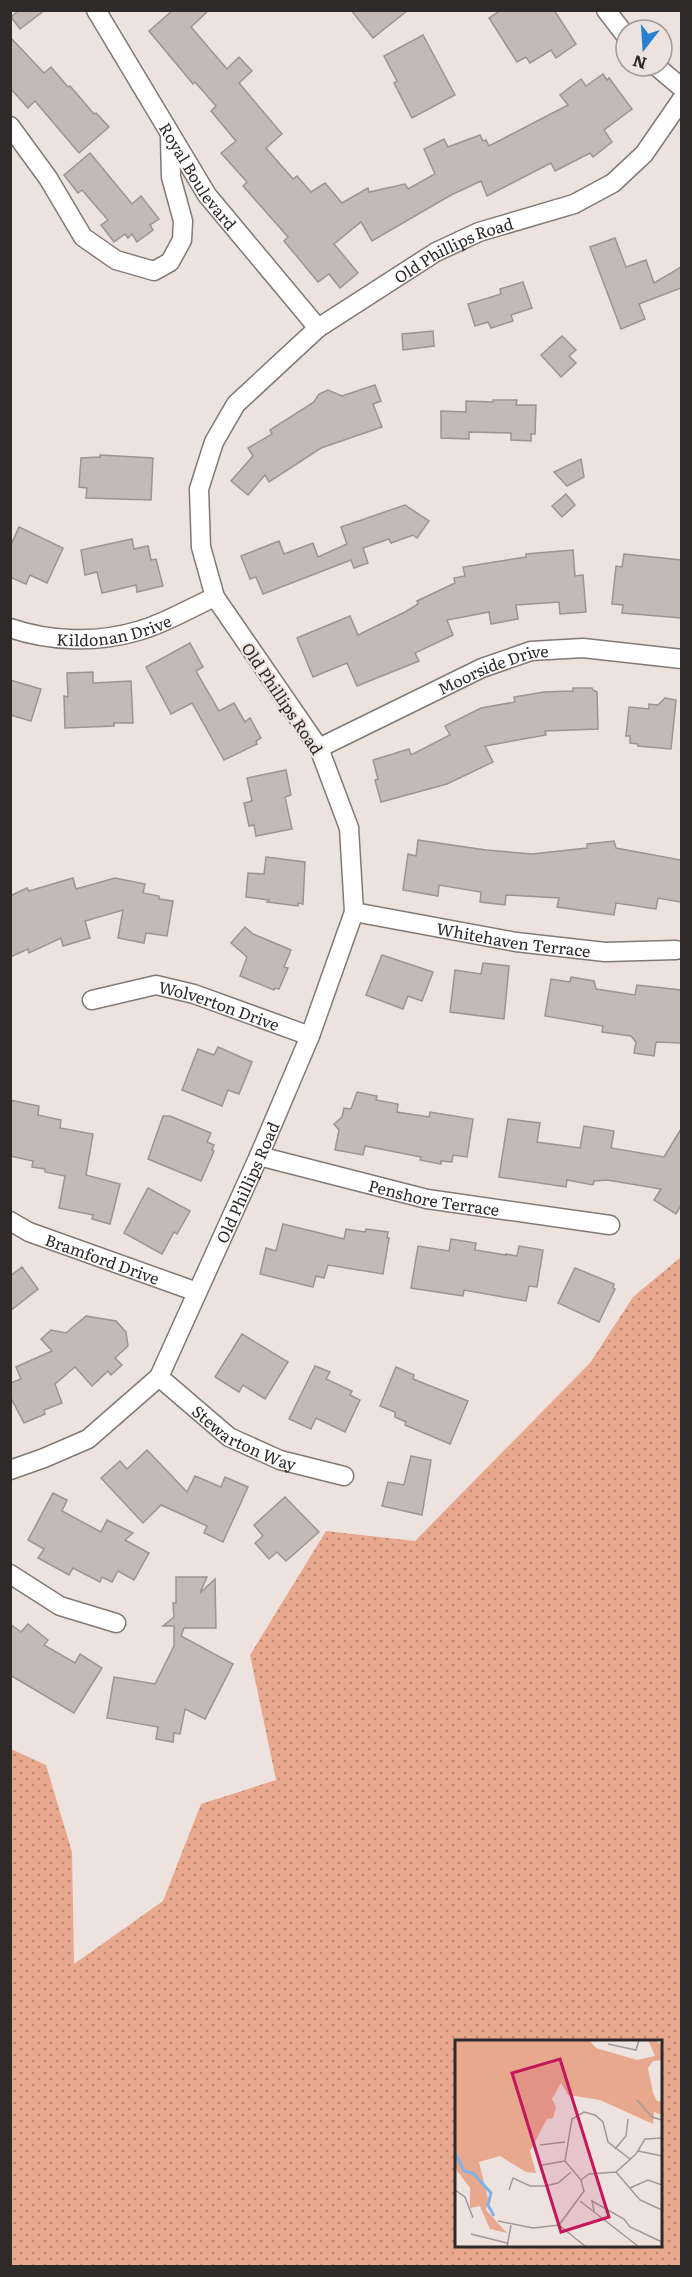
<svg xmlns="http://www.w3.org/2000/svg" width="692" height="2277" viewBox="0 0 692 2277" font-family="Literata,serif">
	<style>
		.grass { fill: url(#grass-dots); fill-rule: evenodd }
		.building { fill: #c3b9b5; stroke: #9d938f; stroke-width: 1.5 }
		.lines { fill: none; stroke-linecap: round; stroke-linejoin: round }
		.minor-casing { stroke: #827975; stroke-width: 21 }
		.minor { stroke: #fff; stroke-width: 18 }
		.labels { text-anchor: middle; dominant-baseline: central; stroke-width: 4.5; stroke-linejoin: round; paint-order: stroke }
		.street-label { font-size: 16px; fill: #2e2a29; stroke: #ede2de }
		.inset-river { fill: none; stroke: #7fb3e8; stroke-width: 3 }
		.inset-road { fill: none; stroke: #a19896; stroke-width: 1.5 }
		.view { fill: #c2185b; fill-opacity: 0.15; stroke: #c2185b; stroke-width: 3 }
		.inset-edge { fill: none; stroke: #2e2a29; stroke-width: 3 }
	</style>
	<defs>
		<pattern id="grass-dots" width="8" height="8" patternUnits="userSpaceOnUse" patternTransform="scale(1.5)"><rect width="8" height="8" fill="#e8a88d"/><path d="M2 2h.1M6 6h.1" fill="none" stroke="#bc8973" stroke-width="1.8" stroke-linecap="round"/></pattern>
	</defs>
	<rect width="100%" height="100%" fill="#ede2de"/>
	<path class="grass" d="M681,1257V2266H11V1749L46,1765L72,1852L74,1964L163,1901L201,1804L276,1780L250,1655L326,1531L415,1541L590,1363L633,1297ZM456,2042H660V2246H456Z"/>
	<g class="building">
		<path d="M19,10H45L20,29L11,17Z"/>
		<path d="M173,10H209L191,27L227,69L239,57L252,71L239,83L282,134L266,148L293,179L297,176L311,192L325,183L342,203L368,188L369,192L405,184L408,189L435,174L424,149L444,139L448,147L480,135L483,141L486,140L489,146L568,105L560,95L581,79L586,86L603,74L607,80L609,78L632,109L604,130L612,142L593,157L590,153L555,171L551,163L487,196L481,181L451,195L372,241L361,222L334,244L358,273L340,288L329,274L318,282L284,241L288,237L243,186L247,182L221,153L236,141L211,111L216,106L195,82L193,84L149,31Z"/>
		<path d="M351,10H408L373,38Z"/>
		<path d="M501,10H554L576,44L556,58L551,50L530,63L526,57L517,62L489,18Z"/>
		<path d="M423,35L455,95L412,118L394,83L397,81L384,56Z"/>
		<path d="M10,37L44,73L51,67L68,87L70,86L94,114L96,113L109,127L79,153L35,101L28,108L10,88Z"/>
		<path d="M90,153L132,204L141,196L159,219L150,225L153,230L137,242L132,234L128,238L125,234L114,242L101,225L108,220L82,190L78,193L64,175Z"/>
		<path d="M615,238L626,267L646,260L654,283L681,267V288L639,304L645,319L621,329L590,247Z"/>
		<path d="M523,282L532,308L511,315L513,321L491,328L488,322L475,326L468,304L501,294L500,289Z"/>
		<path d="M433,331L434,346L403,350L402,334Z"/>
		<path d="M562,336L576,350L569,356L576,363L561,377L541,355Z"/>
		<path d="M375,385L381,401L373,404L382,427L321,448L269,482L265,475L248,495L231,481L253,456L248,448L272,434L270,430L314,402L319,394L328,390L342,396Z"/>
		<path d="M493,400H517L516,405H536L535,434H531V441L511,440V433L469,432V439L441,438V411L466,412V401L493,402Z"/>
		<path d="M100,455L153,458L151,500L86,498L87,488L79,487L81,458L100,457Z"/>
		<path d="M581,459L584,477L567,486L554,472Z"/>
		<path d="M566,494L575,505L562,517L552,506Z"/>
		<path d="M405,505L429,521L417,538L413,535L391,543L389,539L363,548L368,563L354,568L351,560L263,594L256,577L250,579L241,556L279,541L284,554L313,543L318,557L347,544L341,527Z"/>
		<path d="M19,527L63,548L47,583L30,575L26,584L10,577V547Z"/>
		<path d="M132,539L134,549L148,546L151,560L156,559L163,586L137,592L136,585L102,593L97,572L85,575L81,550Z"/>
		<path d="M573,550L575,576L583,575L586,612L560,614L559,602L516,605L518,619L491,624L489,612L447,620L453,635L415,653L419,661L357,686L347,663L313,677L297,638L350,616L358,635L405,612L418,604L417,601L455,583L454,578L465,576L463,567L526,557V554Z"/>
		<path d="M624,554L681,560V618L622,613L623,605L612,604L616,566L622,567Z"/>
		<path d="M190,643L203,667L196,671L219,711L234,703L245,722L250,718L261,738L256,741L257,744L224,760L192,703L171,714L146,667Z"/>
		<path d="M93,672V683L131,681L133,723H114V726L65,728L64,696L68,697L67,673Z"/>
		<path d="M10,680L41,689L31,721L10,715Z"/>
		<path d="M573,688H592L593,690L597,692L598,729L545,731L546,735L485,746L493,762L447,784L381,802L375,780L378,779L373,760L409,749L411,755L450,735L445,726L481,708L515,702L514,697L544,692L573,691Z"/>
		<path d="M665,698L676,700L671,749L638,746V744L630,743V736H626L629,707L649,709V704L658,705Z"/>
		<path d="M286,770L291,795L285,797L292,829L256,836L254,825L249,826L244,803L252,801L247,778Z"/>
		<path d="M418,840L486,850L532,854L587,848V844L614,841L616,848L681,860V902L658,898L656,909L616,903L614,915L557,907L559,898L506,895L505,905L480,902L481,892L439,885L438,896L403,890L408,854L416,856Z"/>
		<path d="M266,857L305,862L303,904L298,903V906L267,902L269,900L246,897L248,873L264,874Z"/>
		<path d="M73,878L76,889L115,878L145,884L143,893L159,896V899L173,901L167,936L146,933L144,943L118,938L123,910L85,921L90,938L63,946L61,938L29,953L28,949L10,957V896L27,888L29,891Z"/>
		<path d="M245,927L253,934L291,950L284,967L288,968L279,989L275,988L274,990L240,976L247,957L231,943Z"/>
		<path d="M382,955L433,972L422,1001L408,996L403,1009L366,995Z"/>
		<path d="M483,963L509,966L504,1019L450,1012L455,970L481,974Z"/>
		<path d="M571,977L594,981L596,989L635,995L637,985L681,990V1043L656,1042L654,1056L634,1053L636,1042L631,1036L602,1032L603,1026L545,1016L551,979L570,982Z"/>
		<path d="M218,1047L252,1062L239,1094L228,1090L222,1106L182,1090L198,1049L214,1055Z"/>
		<path d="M357,1092L377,1096L376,1100L398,1104L397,1112L429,1117L430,1112L473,1119L467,1157L453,1155L452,1162L441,1161V1164L420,1160L421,1157L411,1155L365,1146L363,1155L335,1150L339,1130L334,1124L342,1117L344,1108L351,1109Z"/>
		<path d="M10,1100L39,1106L38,1115L61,1120L60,1128L93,1134L86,1175L120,1184L110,1224L92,1219L93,1215L59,1208L65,1176L45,1172V1169L32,1167L33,1161L10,1156Z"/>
		<path d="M163,1116H170L211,1133L207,1142L214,1145L212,1150L214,1151L201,1181L148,1159Z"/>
		<path d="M508,1119L540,1123L537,1142L580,1148L584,1126L614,1131L611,1148L664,1157L681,1129V1205L676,1214L654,1200L661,1189L607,1180L594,1181L593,1185L567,1180L566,1187L499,1177Z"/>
		<path d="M148,1188L190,1211L177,1234L174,1232L162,1254L124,1233Z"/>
		<path d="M283,1224L344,1239L346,1229L365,1232L366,1229L388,1232L387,1238H389L383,1274L328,1265L324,1278L316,1276L313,1287L260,1274L266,1248L276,1251Z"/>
		<path d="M451,1239L476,1243L475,1250L506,1255V1254L517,1256L519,1246L543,1250L537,1287L529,1286L526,1301L464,1290L463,1296L411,1288L418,1246L449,1251Z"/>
		<path d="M22,1267L38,1289L10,1311V1276Z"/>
		<path d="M575,1268L614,1284L613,1288L615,1289L599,1322L558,1303Z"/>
		<path d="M86,1316L116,1321L126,1332L128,1346L115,1358L122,1365L111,1375L108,1371L92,1386L75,1367L55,1384L62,1403L44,1410L45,1414L24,1423L10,1396V1383L21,1379L16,1367L52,1351L41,1339L51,1330L66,1333Z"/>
		<path d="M242,1334L288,1362L265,1399L243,1385L239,1392L215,1377Z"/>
		<path d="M315,1366L330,1372L326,1379L352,1391L350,1395L360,1400L345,1432L316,1418L311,1429L289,1419Z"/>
		<path d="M396,1367L414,1375L413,1379L468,1401L450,1444L405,1425L406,1422L395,1417V1412L380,1406Z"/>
		<path d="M147,1450L187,1492L195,1476L221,1487L225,1477L248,1487L223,1542L204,1533L207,1526L161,1505L143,1523L101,1478L120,1461L127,1469Z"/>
		<path d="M411,1456L431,1460L422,1515L382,1506L388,1482L404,1485Z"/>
		<path d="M53,1493L67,1500L62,1511L101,1532L107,1520L133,1533L125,1540L149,1553L134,1580L118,1571L112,1582L102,1577L100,1582L73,1568L69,1575L38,1558L44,1549L28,1540Z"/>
		<path d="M285,1497L319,1532L286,1561L277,1552L269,1559L255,1543L263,1536L254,1525Z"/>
		<path d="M176,1577H207L200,1593L215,1579L216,1628H184L181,1636L233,1664L205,1719L185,1709L180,1734L174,1733L173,1742L156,1739L158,1727L107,1718L114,1677L155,1684L174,1646V1626H163L174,1617L173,1603H176Z"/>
		<path d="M10,1624L21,1632L28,1624L48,1640L44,1645L75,1663L80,1654L102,1668L74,1713L10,1675Z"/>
	</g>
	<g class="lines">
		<g class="minor-casing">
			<g id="minor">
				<path id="s1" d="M96,10L207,195L318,328"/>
				<path d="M606,10L626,36"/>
				<path d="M656,66L682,88"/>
				<path d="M10,126L48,178L83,237L116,260L154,271L170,262L182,240L183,221L171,177L170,138"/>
				<path id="s2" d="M10,628C51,642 97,643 138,631C164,624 190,608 215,597"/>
				<path id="s3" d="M319,748L482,668L531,651L583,648L682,659"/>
				<path id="s4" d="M354,912L516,942L605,952L676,950"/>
				<path id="s5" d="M92,1000L156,985L194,994L310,1036"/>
				<path id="s6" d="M259,1156L427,1199L610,1225"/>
				<path id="s7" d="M10,1221L29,1232L197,1292"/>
				<path id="s8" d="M159,1377L229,1437L280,1460L344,1476"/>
				<path id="s9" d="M10,1470L44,1458L88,1439L159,1377L259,1156L310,1036L354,912L349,828L319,748L215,597L201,547L199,489L214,442L236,404L318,328L436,252L479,232L574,204L613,183L644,154L682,99"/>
				<path d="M10,1574L60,1606L116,1623"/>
			</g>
		</g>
		<use href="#minor" class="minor"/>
	</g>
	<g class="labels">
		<g class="street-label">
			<text stroke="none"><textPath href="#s1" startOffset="195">Royal Boulevard</textPath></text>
			<text stroke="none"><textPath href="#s9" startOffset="1508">Old Phillips Road</textPath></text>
			<text stroke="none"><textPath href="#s2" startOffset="106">Kildonan Drive</textPath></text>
			<text stroke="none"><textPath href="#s3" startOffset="192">Moorside Drive</textPath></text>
			<text transform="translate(283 698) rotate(56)">Old Phillips Road</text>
			<text stroke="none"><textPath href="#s4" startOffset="162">Whitehaven Terrace</textPath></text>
			<text stroke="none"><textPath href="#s5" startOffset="132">Wolverton Drive</textPath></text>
			<text stroke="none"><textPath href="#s9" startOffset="392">Old Phillips Road</textPath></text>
			<text stroke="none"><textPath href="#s6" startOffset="180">Penshore Terrace</textPath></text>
			<text stroke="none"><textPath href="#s7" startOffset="100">Bramford Drive</textPath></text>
			<text stroke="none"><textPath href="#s8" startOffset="106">Stewarton Way</textPath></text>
		</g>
	</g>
	<g transform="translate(455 2040)">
		<rect width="207" height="207" fill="#ede2de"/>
		<path d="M0,0H134L141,8L182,20L200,16L193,0H199L207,5V20L198,21L193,28L198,53L202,61L207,62V75L199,72L198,84L145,60L113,55L106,43L97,59L101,67L98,78L92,79L75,111L81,133L71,132L45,116L24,122L33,159L31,170L52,193L35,189L25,166L15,168V148L0,128Z" fill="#e8a88d"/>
		<path class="inset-river" d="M0,113L9,131L18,133L36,153L33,165L39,176"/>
		<path class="inset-road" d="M153,4L181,10L184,0M182,60L197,77L207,80M85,105L110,102M160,109L171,96L173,79M183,111L207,116M87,125L110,121M161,132L185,160L207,170M126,140L134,134L161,132L181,114L190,99L207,98M175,148L193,140L207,145M0,150L10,157L18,178M54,150L58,138L75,146H90L103,143L116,132M125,161L184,207M139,171L137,161L169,179L175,187L207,202M43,181L78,188L104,185L131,207M104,185L129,151L126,140L110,121L117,79L129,72L140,75L148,82L153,102L175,119M16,194L52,203M52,207L56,185"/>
		<path class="view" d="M105,19L154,177L106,192L57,33Z"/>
		<rect width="207" height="207" class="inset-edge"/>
	</g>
	<rect width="692" height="2277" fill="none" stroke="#2e2a29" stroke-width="24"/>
	<g transform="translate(644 48) rotate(197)"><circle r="28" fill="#ede2de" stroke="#a19896" stroke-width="1.5"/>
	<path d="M0-4.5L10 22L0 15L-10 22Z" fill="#2780cd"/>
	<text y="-9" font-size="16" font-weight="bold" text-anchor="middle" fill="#2e2a29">N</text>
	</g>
</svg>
